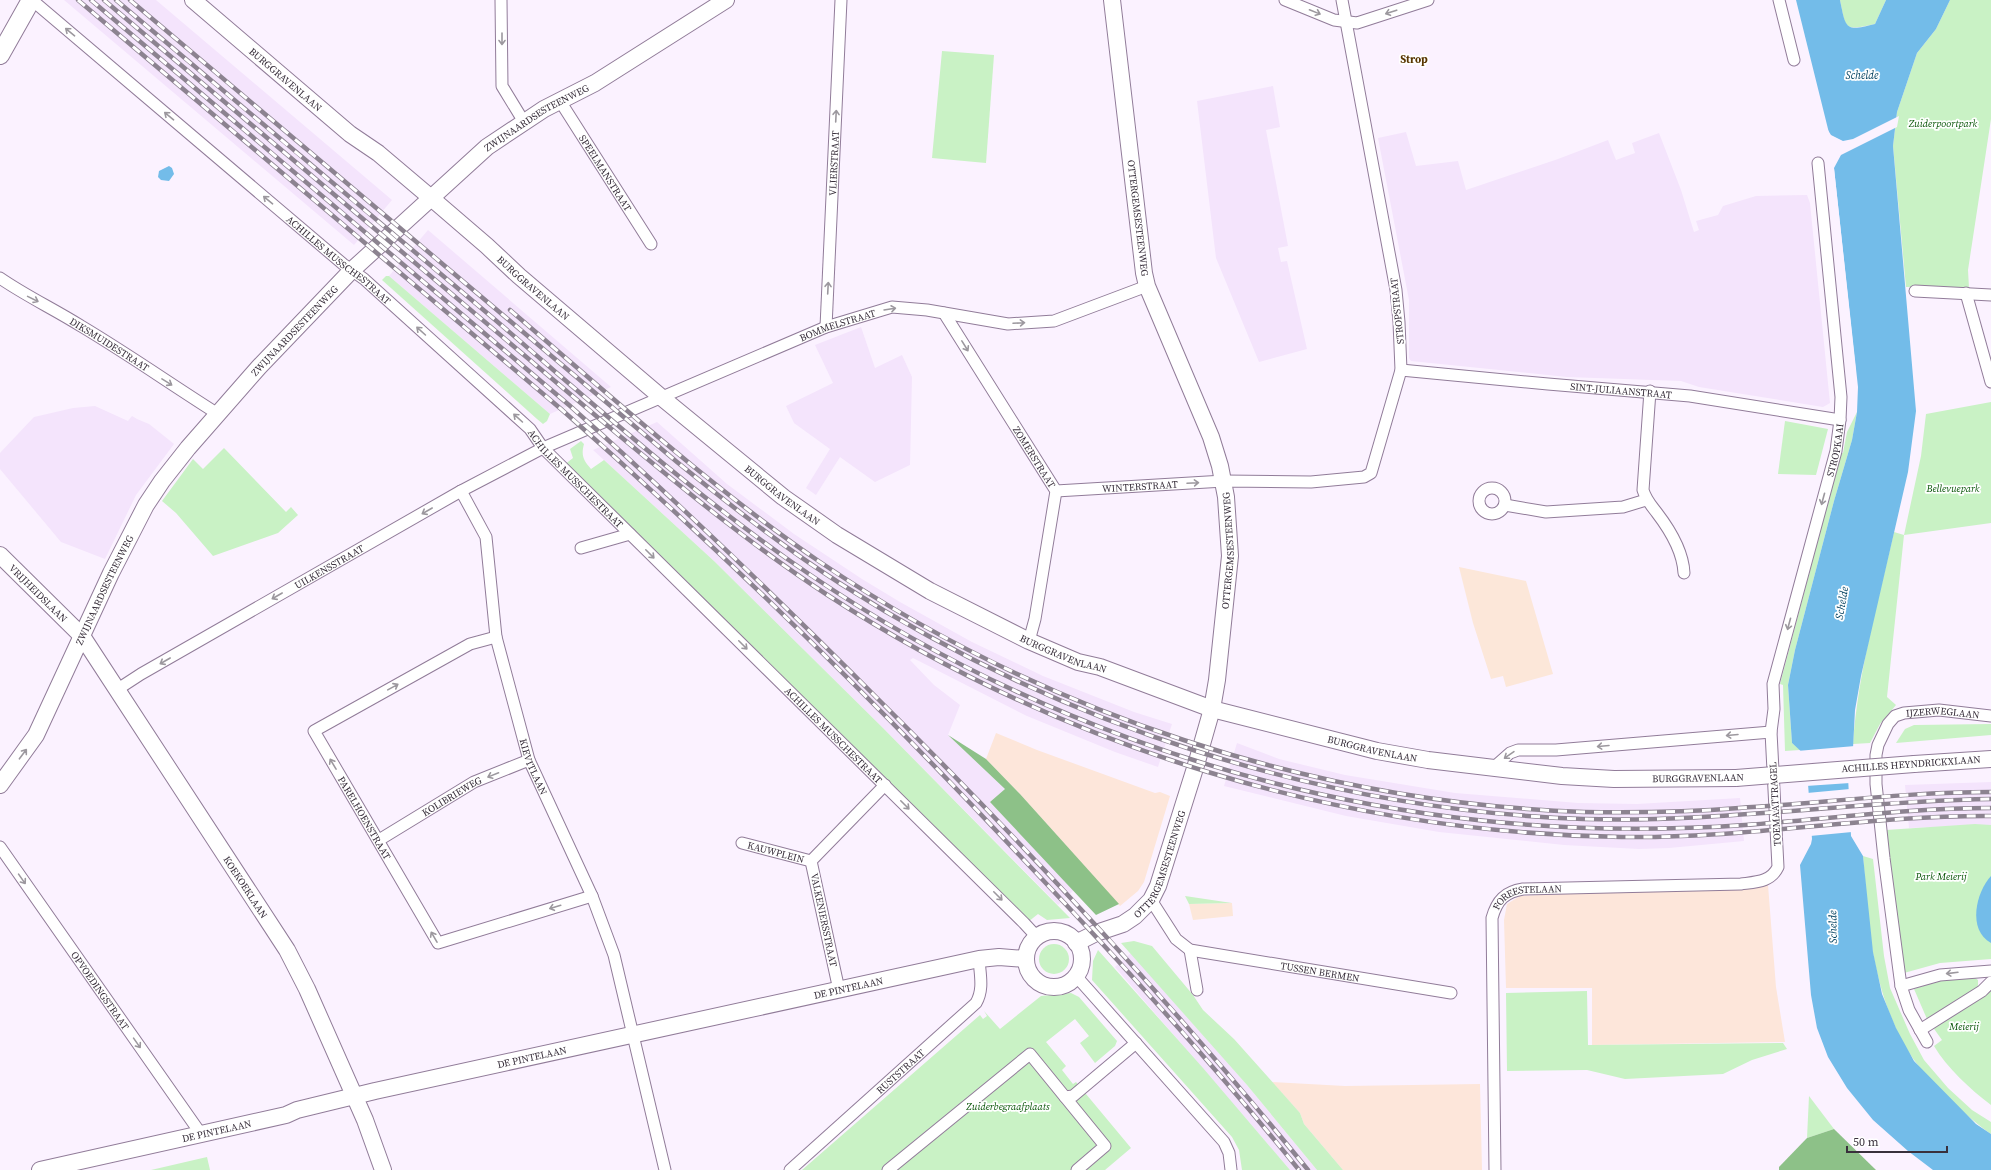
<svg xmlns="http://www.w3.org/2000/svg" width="1991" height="1170" viewBox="0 0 1991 1170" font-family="'Source Serif 4',serif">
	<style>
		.commercial { fill: #fde6da }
		.industrial { fill: #fce7d9 }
		.built { fill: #f4e4fc }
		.green { fill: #c9f2c5 }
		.forest { fill: #8dc188 }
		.water { fill: #73bce9 }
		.pier { fill: #fbf2ff }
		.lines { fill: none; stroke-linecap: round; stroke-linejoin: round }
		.street-casing { stroke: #917c99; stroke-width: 13 }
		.secondary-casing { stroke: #917c99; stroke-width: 18 }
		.primary-casing { stroke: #917c99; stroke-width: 20 }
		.street { stroke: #fff; stroke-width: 11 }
		.secondary { stroke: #fff; stroke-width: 16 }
		.primary { stroke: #fff; stroke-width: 18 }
		.rail-casing { stroke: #8c8390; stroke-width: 4.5 }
		.rail { stroke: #fff; stroke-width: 3; stroke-dasharray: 9; stroke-linecap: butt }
		.secondary-bridge-casing { stroke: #917c99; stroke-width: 18; stroke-linecap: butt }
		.secondary-bridge { stroke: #fff; stroke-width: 16 }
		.oneway { stroke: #9c989e }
		.labels { text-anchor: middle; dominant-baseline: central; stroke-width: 3.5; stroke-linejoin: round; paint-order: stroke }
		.street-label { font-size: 10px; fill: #39303c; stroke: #fff }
		.park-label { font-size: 10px; font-style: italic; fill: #085507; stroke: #fff }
		.neighbourhood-label { font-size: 11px; font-weight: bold; fill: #583600; stroke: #fff }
		.water-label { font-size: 11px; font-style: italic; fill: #064462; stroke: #fff }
	</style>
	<rect width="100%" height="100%" fill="#fbf2ff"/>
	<g class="commercial">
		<path d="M996,733L1037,750L1155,793L1160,792L1170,796L1144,882L1138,891L1120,906L1020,794L986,759Z"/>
		<path d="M1765,885H1768L1776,987L1785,1042L1592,1045V988H1506L1504,920L1507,904L1520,896Z"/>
		<path d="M1272,1082L1345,1086L1480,1084L1482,1170H1343L1304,1124L1300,1113Z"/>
	</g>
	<g class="industrial">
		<path d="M1459,567L1526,581L1553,674L1506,687L1503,676L1491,679L1473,623Z"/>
		<path d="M1232,903L1233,916L1193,920L1189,904Z"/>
	</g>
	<g class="built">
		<path d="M64,0H156L392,200L354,245Z"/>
		<path d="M1273,86L1280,127L1266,130L1288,246L1278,248L1281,262L1287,261L1307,349L1259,362L1216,258L1197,101Z"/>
		<path d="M1406,132L1416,166L1458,161L1466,190L1558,159L1608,140L1616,160L1635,153L1632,143L1659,133L1681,190L1694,232L1699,230L1696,221L1718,215L1723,206L1756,196L1807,195L1810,203L1830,403L1823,407L1699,387L1681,381L1567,377L1411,361L1409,358V300L1378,138Z"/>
		<path d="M428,230L611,387L550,414L389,276Z"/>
		<path d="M861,327L875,368L902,355L912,377L910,465L875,482L840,457L816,495L806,488L830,449L794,423L786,406L833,383L815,345Z"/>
		<path d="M95,406L128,421L132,416L137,419L149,424L174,444L136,495L105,559L61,542L0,469V453L34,417L73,408Z"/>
		<path d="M657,422L727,484L794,534L862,579L900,602L972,642L1043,676L1134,712L1172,724L1158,767L1115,752L1027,716L913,658L910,660L934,685L960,705L948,735L1005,789L990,802L1074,890L1058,905L883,728L714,561L593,450Z"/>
		<path d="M1237,743L1279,759L1345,775L1455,793L1578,803L1637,804L1740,798L1744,841L1669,848L1639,849L1564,845L1439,832L1346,816L1224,786Z"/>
		<path d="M1991,782V825L1909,828L1905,785Z"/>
		<path d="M1131,953L1247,1085L1317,1170H1290L1115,967Z"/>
	</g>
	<g class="green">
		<path d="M1840,0H1886L1875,24C1844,31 1846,30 1840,0Z"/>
		<path d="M1950,0H1991V119L1968,270L1969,288L1906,287L1893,146L1897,112L1917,53L1936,29Z"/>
		<path d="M942,51L994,55L986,163L932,158Z"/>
		<path d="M386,276H389L550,414L547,421L543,424L537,419L382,280Z"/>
		<path d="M1991,402V523L1904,535L1887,697L1896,705L1880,724L1870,743L1853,744C1858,672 1878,602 1894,532L1904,535L1921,456L1926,414Z"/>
		<path d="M1857,412L1852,440L1834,501L1795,650L1788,685L1792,743L1800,750L1785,751L1783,685L1780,684L1841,453H1843L1847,432Z"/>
		<path d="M1785,421L1828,429L1816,475L1778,474Z"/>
		<path d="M581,441L584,444C581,455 583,460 591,469L604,460L714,561L883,728L1070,918L1047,920L1038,914L1028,922L564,465L573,458L570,449Z"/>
		<path d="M224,448L286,512L291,507L298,515L278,533L213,556L176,513L162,501L193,459L203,469Z"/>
		<path d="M1991,724V735L1896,743L1905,729L1914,725Z"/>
		<path d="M1975,824L1991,825V959L1940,963L1904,973L1886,830Z"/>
		<path d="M1863,856L1873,859L1884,956L1890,988L1910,1034L1924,1060L1948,1088L1972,1110L1991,1122V1134C1967,1117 1931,1084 1914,1060C1892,1029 1880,990 1873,953C1867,922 1866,888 1863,856Z"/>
		<path d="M1185,896L1232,903L1189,904Z"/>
		<path d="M1134,941L1152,946L1193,995L1203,1010L1234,1039L1300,1113L1304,1124L1343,1170H1317L1247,1085L1121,943Z"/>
		<circle cx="1054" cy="959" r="15"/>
		<path d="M1098,950L1203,1068L1290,1170H1242L1239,1150L1232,1137L1092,980L1093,961Z"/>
		<path d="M1974,977L1978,980V986L1991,978V1105C1970,1089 1947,1068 1934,1046L1942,1040L1927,1019L1914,989L1942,980Z"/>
		<path d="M1587,991L1588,1045L1783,1043L1787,1049L1752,1060L1723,1074L1625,1079L1587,1070L1507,1071L1506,993Z"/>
		<path d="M1071,993L1079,997L1117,1041L1115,1046L1095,1063L1080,1043L1089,1036L1075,1019L1046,1042L1066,1066L1062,1070L1073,1084L1076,1082L1131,1148L1105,1170H802L980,1015L983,1019L987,1016L984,1011L1000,1029L1041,996Z"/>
		<path d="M1809,1096L1834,1129L1807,1138Z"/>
		<path d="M207,1157L210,1170H151Z"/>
	</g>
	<g class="forest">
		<path d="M948,735L986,759L1020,794L1119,904L1096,915L990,802L1005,789Z"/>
		<path d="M1834,1129L1876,1170H1779V1167L1807,1138Z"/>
	</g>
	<g class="water">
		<path d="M1796,0H1840C1846,29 1845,32 1875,24L1886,0H1950L1936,29L1917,53L1897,112L1893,146L1916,411L1908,472L1861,676L1855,710L1853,748L1847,757L1851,836L1863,856L1873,952L1882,994L1896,1028L1914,1061L1976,1124L1991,1134V1170H1933L1908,1151L1873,1120L1847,1088L1828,1057L1817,1028L1811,995L1800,865L1811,844L1812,839L1806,756L1792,743L1788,685L1795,650L1834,501L1852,440L1857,412L1858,387L1831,141Z"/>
		<path d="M169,166L172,168L174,174L169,181L161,180L158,177L159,171Z"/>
		<path d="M1991,876V943C1967,930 1976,892 1991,876Z"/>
	</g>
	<g class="pier">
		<path d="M1794,0L1826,127L1831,135L1843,141L1853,139L1899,116L1897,127L1841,155L1834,168L1856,372L1855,378L1829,141Z"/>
		<path d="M1855,746L1849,757L1850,783L1806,786L1804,757L1797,751Z"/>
		<path d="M1850,789L1852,832L1810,836L1807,793Z"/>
	</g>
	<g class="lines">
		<g class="street-casing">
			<g id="street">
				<path id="s1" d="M32,0L343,264L364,279L530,429L543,448L1024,923L1037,937"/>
				<path d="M501,0L502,86L524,122"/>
				<path d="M1285,0L1334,20L1357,23L1428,0"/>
				<path d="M1779,0L1794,60"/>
				<path id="s2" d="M560,101L651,244"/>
				<path id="s3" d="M0,278C26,296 54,309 81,326C128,354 172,385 218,414"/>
				<path d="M1915,291L1991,295"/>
				<path d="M1966,293L1991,382"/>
				<path id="s4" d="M944,313L1056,491L1035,619L1029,641"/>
				<path id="s5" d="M826,327L841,0"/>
				<path id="s6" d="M1401,370L1548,384L1690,396L1840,420"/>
				<path d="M1650,391L1643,490C1646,500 1651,505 1657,513C1670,530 1683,552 1684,573"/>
				<circle cx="1492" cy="501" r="13"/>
				<path id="s7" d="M461,491L486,537L496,637L529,760L592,896L614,955L665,1170"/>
				<path id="s8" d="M1056,491L1224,481L1311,482L1364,477L1371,473L1401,370L1399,322L1396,290L1342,0"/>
				<path d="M1505,505L1546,512L1623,507L1646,500"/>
				<path d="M581,548L630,534"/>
				<path id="s9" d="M496,637L470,644L314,731L438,943L592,896"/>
				<path id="s10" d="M118,689L141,674L461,491L543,448L826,327L892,307L927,310L1008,324L1054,321L1147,286"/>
				<path d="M1493,768L1510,753L1518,750H1556L1771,732"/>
				<path id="s11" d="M379,840L474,782L529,760"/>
				<path id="s12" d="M742,843L811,861"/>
				<path id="s13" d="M0,847L201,1134"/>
				<path id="s14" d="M1151,900L1176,939L1190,950L1451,993"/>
				<path d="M1190,950L1197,990"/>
				<path d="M1076,976L1224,1142L1229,1153L1231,1170"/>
				<path d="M1901,986L1940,975L1991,971"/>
				<path d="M839,990L811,861L885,785"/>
				<path d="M1920,1030L1982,991L1991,982"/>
				<path id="s15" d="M1927,1042L1909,1010L1901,986L1884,858L1876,784V755L1878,745L1888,724L1895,716L1904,713L1939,710L1991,716"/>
				<path id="s16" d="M790,1170L976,1003C984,989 980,975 979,959"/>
				<path d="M888,1170L1030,1054L1065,1097"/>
				<path d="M1077,1170L1105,1146L1065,1097L1073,1096L1136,1043"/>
				<path id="s17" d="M1495,1170L1492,918C1497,900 1505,892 1523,889L1741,884C1756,882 1771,882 1778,867L1771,732L1774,709L1773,684L1836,451L1840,420L1841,397L1818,163"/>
			</g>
		</g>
		<g class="secondary-casing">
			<g id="secondary">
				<path id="s18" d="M193,0L350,134L378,153L430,197L487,246L519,276L661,397L783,497L837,535L930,591L1029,641L1078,662L1100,667L1212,709L1377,751L1428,760L1562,776L1614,779L1736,778"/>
				<path id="s19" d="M0,555L82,636L287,950L307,989L365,1120L383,1170"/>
				<path d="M1914,764L1991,759"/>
				<path id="s20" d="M0,785L36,735L111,573L146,505L162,481L188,448L259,367L351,271L487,147L544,109L595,83L726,0"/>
				<circle cx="1054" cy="959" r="28"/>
				<path id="s21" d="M1076,943L1096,933L1123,924L1135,916L1151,900L1158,886L1196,765L1212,709L1217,680L1230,556L1226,497L1220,466L1211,437L1147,286L1144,273L1112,0"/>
				<path id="s22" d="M40,1170L286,1115L297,1110L375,1091L979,959L999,957L1026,959"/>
			</g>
		</g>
		<g class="primary-casing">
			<path id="primary" d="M0,55L31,0"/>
		</g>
		<use href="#street" class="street"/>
		<use href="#secondary" class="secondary"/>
		<use href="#primary" class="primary"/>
		<g class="rail-casing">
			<g id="rail">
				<path d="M78,0L561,409C722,551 876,702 1023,859C1118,959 1212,1062 1299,1170"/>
				<path d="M91,0L569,405C674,498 776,597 875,696C1027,847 1173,1004 1308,1170"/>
				<path d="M104,0L621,437C687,492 754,547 826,594C1062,748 1341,833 1622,837C1745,839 1868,815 1991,816"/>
				<path d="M116,0C241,106 367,212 493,318C596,406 697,498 809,574C1007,709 1240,794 1477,820C1566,830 1656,831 1745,825C1827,819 1909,808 1991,808"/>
				<path d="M130,0L677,462C730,505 783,547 841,584C1061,725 1321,810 1583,819C1720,823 1855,801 1991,799"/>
				<path d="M510,310C611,396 710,487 820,562C1043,713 1314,803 1584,812C1636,813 1688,812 1739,808C1823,803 1907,792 1991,792"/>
			</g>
		</g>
		<use href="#rail" class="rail"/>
		<g class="secondary-bridge-casing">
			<path id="secondary-bridge" d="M1736,778L1914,764"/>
		</g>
		<use href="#secondary-bridge" class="secondary-bridge"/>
	</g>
	<defs><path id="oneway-shaft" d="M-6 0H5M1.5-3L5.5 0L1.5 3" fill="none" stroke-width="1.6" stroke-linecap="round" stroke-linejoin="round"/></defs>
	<g class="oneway">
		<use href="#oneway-shaft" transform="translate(1315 12) rotate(22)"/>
		<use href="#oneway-shaft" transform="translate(1391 12) rotate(162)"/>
		<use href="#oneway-shaft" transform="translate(70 32) rotate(-140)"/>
		<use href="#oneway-shaft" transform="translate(502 39) rotate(90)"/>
		<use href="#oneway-shaft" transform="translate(169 116) rotate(-140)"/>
		<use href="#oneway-shaft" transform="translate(836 116) rotate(-87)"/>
		<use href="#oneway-shaft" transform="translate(268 200) rotate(-140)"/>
		<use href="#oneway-shaft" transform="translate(828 288) rotate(-87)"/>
		<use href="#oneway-shaft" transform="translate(33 299) rotate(26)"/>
		<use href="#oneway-shaft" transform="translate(890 309) rotate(-9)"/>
		<use href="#oneway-shaft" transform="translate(1019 323) rotate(-3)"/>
		<use href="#oneway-shaft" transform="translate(421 331) rotate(-138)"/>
		<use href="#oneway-shaft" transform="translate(965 346) rotate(58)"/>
		<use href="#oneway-shaft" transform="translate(167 382) rotate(32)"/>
		<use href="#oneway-shaft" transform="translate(518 418) rotate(-138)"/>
		<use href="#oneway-shaft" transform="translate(1193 483) rotate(-3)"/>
		<use href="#oneway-shaft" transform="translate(1823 499) rotate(105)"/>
		<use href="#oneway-shaft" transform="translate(427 511) rotate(150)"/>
		<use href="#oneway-shaft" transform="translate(650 554) rotate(45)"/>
		<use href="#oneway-shaft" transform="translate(277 596) rotate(150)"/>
		<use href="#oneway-shaft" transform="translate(1789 624) rotate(105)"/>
		<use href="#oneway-shaft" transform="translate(743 645) rotate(45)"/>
		<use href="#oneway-shaft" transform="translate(165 661) rotate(150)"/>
		<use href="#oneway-shaft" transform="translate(393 687) rotate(-29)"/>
		<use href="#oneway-shaft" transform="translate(1732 735) rotate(175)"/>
		<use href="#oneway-shaft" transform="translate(1603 746) rotate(175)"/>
		<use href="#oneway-shaft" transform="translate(23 754) rotate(-53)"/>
		<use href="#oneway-shaft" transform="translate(1509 755) rotate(145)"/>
		<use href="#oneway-shaft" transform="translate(333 764) rotate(-121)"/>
		<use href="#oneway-shaft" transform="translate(493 775) rotate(158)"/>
		<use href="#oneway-shaft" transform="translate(905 805) rotate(45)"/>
		<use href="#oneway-shaft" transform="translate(22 879) rotate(55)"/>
		<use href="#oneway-shaft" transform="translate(998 896) rotate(45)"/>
		<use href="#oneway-shaft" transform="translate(555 907) rotate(163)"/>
		<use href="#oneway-shaft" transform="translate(434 937) rotate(-120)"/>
		<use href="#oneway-shaft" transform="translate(1952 973) rotate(173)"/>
		<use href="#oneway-shaft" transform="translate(137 1043) rotate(55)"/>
	</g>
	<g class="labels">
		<g class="street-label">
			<text stroke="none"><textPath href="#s18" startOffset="122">BURGGRAVENLAAN</textPath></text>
			<text stroke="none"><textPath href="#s20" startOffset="870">ZWIJNAARDSESTEENWEG</textPath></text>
			<text stroke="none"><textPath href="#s5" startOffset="164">VLIERSTRAAT</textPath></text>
			<text stroke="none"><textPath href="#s2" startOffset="85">SPEELMANSTRAAT</textPath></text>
			<text transform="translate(1138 218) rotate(83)">OTTERGEMSESTEENWEG</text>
			<text stroke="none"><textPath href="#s1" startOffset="402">ACHILLES MUSSCHESTRAAT</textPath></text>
			<text stroke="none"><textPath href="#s18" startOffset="446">BURGGRAVENLAAN</textPath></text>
			<text transform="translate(1397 311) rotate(-96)">STROPSTRAAT</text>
			<text stroke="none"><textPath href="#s10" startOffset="808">BOMMELSTRAAT</textPath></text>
			<text stroke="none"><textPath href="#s20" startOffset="546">ZWIJNAARDSESTEENWEG</textPath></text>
			<text stroke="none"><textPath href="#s3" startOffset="128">DIKSMUIDESTRAAT</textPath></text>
			<text stroke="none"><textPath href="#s6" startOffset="221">SINT-JULIAANSTRAAT</textPath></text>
			<text stroke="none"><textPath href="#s17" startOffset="984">STROPKAAI</textPath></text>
			<text stroke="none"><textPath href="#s4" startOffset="170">ZOMERSTRAAT</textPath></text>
			<text stroke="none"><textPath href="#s1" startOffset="725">ACHILLES MUSSCHESTRAAT</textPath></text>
			<text stroke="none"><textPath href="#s8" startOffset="84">WINTERSTRAAT</textPath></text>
			<text stroke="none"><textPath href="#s18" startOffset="770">BURGGRAVENLAAN</textPath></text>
			<text stroke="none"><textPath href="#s21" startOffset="448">OTTERGEMSESTEENWEG</textPath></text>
			<text stroke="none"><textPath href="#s10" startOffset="244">UILKENSSTRAAT</textPath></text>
			<text stroke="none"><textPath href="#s20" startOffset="222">ZWIJNAARDSESTEENWEG</textPath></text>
			<text stroke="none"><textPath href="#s19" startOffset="54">VRIJHEIDSLAAN</textPath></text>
			<text stroke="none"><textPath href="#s18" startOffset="1094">BURGGRAVENLAAN</textPath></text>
			<text stroke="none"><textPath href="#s15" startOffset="387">IJZERWEGLAAN</textPath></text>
			<text stroke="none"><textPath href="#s1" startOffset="1089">ACHILLES MUSSCHESTRAAT</textPath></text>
			<text stroke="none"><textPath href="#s18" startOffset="1418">BURGGRAVENLAAN</textPath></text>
			<text transform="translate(1911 764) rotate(-4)">ACHILLES HEYNDRICKXLAAN</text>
			<text stroke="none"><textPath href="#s7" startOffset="288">KIEVITLAAN</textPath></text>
			<text transform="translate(1698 778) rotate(-1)">BURGGRAVENLAAN</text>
			<text stroke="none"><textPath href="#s11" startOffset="85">KOLIBRIEWEG</textPath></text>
			<text transform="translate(1775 804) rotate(-93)">TOEMAATTRAGEL</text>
			<text stroke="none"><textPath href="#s9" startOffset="306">PARELHOENSTRAAT</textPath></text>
			<text stroke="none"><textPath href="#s12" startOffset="35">KAUWPLEIN</textPath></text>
			<text stroke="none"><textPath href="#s21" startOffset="124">OTTERGEMSESTEENWEG</textPath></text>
			<text stroke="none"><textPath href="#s19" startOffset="415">KOEKOEKLAAN</textPath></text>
			<text stroke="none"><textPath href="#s17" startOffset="299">FOREESTELAAN</textPath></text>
			<text transform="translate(824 920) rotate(78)">VALKENIERSSTRAAT</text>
			<text stroke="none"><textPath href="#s14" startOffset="196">TUSSEN BERMEN</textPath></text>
			<text stroke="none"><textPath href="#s22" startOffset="829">DE PINTELAAN</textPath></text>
			<text stroke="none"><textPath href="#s13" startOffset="175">OPVOEDINGSTRAAT</textPath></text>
			<text stroke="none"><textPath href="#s22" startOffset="505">DE PINTELAAN</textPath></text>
			<text stroke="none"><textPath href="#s16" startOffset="148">RUSTSTRAAT</textPath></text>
			<text stroke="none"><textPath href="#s22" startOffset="181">DE PINTELAAN</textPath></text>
		</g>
		<g class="park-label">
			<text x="1943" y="123">Zuiderpoortpark</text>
			<text x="1953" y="488">Bellevuepark</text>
			<text x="1941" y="876">Park Meierij</text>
			<text x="1964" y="1026">Meierij</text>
			<text x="1008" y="1106">Zuiderbegraafplaats</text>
		</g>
		<g class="neighbourhood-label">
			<text x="1414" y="59">Strop</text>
		</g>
		<g class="water-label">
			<text x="1862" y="75">Schelde</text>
			<text transform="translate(1842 603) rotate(-80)">Schelde</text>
			<text transform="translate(1833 927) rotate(-91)">Schelde</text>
		</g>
	</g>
	<path d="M1847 1146v6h100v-6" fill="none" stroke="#39303c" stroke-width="2"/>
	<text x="1853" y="1146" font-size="12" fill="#39303c" stroke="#ffffff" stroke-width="3" paint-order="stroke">50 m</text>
</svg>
